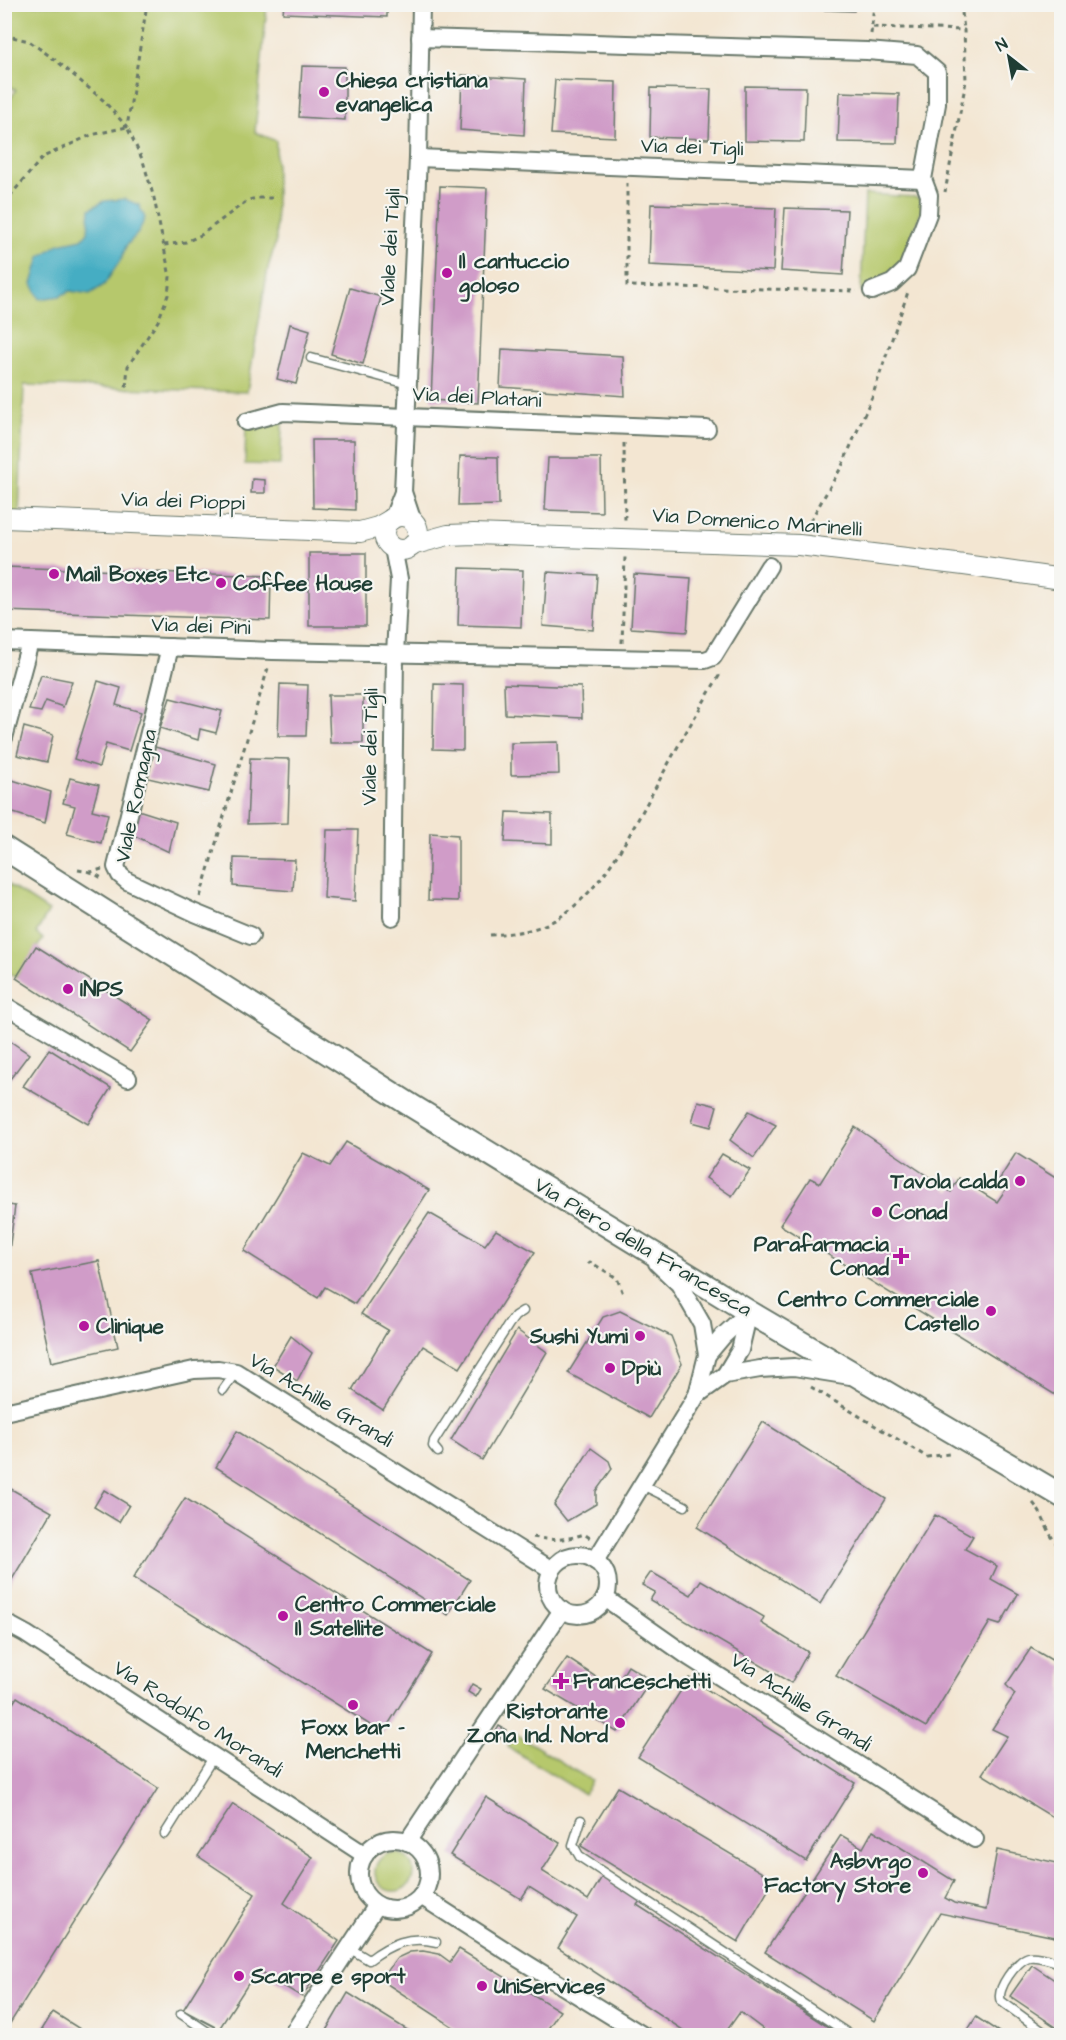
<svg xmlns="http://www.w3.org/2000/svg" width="1066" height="2040" viewBox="0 0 1066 2040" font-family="'Architects Daughter',sans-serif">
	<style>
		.green { fill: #b6c86c; stroke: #6a8250; stroke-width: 1.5 }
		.water { fill: #44adc3; stroke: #32757c; stroke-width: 1.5 }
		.building { fill: #d09cc8 }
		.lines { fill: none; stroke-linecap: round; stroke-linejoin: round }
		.service-casing { stroke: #69786b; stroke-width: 11 }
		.minor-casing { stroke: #69786b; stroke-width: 20 }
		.tertiary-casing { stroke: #69786b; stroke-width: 22 }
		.secondary-casing { stroke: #69786b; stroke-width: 26 }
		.path { stroke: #69786b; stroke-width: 3; stroke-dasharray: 4.5 4.5; stroke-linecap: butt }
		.service { stroke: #fff; stroke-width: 8 }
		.minor { stroke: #fff; stroke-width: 16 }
		.tertiary { stroke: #fff; stroke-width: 20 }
		.secondary { stroke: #fff; stroke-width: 22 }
		.poi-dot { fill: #b5179e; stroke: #f6f6f2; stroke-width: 2 }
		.labels { text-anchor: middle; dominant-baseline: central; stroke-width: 4.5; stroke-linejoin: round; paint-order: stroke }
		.poi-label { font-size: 21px; font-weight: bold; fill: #1f3d34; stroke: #f6f6f2; text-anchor: start }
		.street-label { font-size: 21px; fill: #1f3d34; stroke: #f6f6f2 }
	</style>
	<rect width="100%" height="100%" fill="#f6f6f2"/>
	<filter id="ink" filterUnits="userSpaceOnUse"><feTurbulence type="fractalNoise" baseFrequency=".0167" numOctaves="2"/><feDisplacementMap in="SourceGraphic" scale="12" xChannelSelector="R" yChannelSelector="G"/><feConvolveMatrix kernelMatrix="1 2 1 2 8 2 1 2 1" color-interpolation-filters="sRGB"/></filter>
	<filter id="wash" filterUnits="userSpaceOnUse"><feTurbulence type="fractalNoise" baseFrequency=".008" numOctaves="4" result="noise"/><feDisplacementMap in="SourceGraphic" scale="24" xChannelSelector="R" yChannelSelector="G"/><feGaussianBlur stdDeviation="1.35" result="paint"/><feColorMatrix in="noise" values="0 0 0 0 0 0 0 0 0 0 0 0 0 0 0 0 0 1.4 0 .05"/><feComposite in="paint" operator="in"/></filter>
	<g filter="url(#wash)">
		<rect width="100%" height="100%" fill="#f3e6d2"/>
		<g class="green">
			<path d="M5,5H267L255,132L276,141V241L268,268L247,392L24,385L19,518H4V109L16,90L5,84Z"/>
			<path d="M865,194L915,197L922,200L923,207L901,265L889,279L861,291Z"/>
			<path d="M283,412L280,465L245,464L246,422Z"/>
			<path d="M4,882L49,911L36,933L43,939L16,978L5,971Z"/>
			<path d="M516,1734L592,1781L584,1794L508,1747Z"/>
			<circle cx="394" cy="1872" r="19"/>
		</g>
		<path class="water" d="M125,199L139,205L145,218L138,233L126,246L122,258L104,285L90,294L70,291L60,296L40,299L32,284L40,257L59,244L82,239L88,232L90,209L104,201Z"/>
		<g id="blocks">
			<g class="building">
				<path d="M284,4H387V17L283,13Z"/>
				<path d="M689,5H854V11L689,6Z"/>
				<path d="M302,66L345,67V120L299,117Z"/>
				<path d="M462,75L526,79L524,135L460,130Z"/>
				<path d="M555,80L616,82L615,137L551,134Z"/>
				<path d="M745,86L806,87L804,142L745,141Z"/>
				<path d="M651,88L711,89L709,139L650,137Z"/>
				<path d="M840,92L899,94L897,143L838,142Z"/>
				<path d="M440,186L487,188L478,403L431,400Z"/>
				<path d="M651,204L776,208L773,271L649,265Z"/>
				<path d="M785,208L847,210L843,275L781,271Z"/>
				<path d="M350,288L381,297L363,364L331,354Z"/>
				<path d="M290,324L310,330L296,384L277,379Z"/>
				<path d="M502,349L623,356L625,396L500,387Z"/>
				<path d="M312,440H354L355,510L313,508Z"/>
				<path d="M460,456L498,457L499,505L458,506Z"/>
				<path d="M548,458H601L602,512L545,510Z"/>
				<path d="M252,479L265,480V493H251Z"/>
				<rect x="309" y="553" width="57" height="73"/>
				<path d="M4,567L271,576L270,620L4,611Z"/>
				<path d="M460,568L523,570L521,627L458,625Z"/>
				<path d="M547,572L597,575L593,630L543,626Z"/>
				<path d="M634,574L691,578L687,632L631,628Z"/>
				<path d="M41,675L72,681L63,707L46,701L41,712L29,710Z"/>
				<path d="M98,681L121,688L116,705L141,712L129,751L106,744L99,767L74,759Z"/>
				<path d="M280,684L308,685L306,736H278Z"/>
				<path d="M434,684L463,685V750L433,749Z"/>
				<path d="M504,684L581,687L582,718L505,714Z"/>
				<path d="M328,695H363V743H330Z"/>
				<path d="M170,698L222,711L216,733L200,729L198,740L160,728Z"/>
				<path d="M24,727L53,735L47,762L17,755Z"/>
				<path d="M558,742L559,774L511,775V743Z"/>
				<path d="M155,747L216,764L209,792L148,778Z"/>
				<path d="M250,758L290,759L288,823L247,824Z"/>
				<path d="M6,778L51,792L45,823L4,810Z"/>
				<path d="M70,778L99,785L92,810L108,814L101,843L67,834L75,806L63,803Z"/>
				<path d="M138,810L176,822L169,852L133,835Z"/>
				<path d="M507,812L552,814V844L505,842Z"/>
				<path d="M327,830H358L355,901L324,898Z"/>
				<path d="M430,833L458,835V901L428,900Z"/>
				<path d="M234,858L295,860L293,891L233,886Z"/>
				<path d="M36,946L153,1020L130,1052L16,978Z"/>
				<path d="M4,1037L29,1054L4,1087Z"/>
				<path d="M49,1049L111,1088L88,1124L23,1086Z"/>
				<path d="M698,1101L717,1106L711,1127L692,1122Z"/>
				<path d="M749,1111L776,1125L754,1158L730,1140Z"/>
				<path d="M855,1127L951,1192L959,1178L997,1202L1006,1189L997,1183L1016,1153L1062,1182V1389L1057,1396L780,1225L810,1178L820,1183Z"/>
				<path d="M346,1142L429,1190L355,1304L325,1287L318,1298L244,1251L303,1153L330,1166Z"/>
				<path d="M722,1154L750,1170L732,1196L706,1178Z"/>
				<path d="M4,1204L15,1206L6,1274H4Z"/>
				<path d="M429,1213L485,1245L496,1230L535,1252L460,1368L423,1346L383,1410L352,1390L388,1330L361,1314Z"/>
				<path d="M99,1261L118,1347L51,1362L32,1274Z"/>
				<path d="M620,1311L671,1336L682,1364L649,1418L568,1373L603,1317Z"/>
				<path d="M517,1330L547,1352L482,1460L451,1440Z"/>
				<path d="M291,1336L312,1353L297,1381L273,1366Z"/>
				<path d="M763,1422L886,1499L820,1604L697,1527Z"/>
				<path d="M237,1431L470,1580L448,1615L216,1467Z"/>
				<path d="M591,1448L609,1461L612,1469L596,1491V1504L567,1521L554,1505Z"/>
				<path d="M4,1485L52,1512L7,1588L4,1586Z"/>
				<path d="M104,1490L129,1505L119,1522L94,1507Z"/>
				<path d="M185,1498L432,1654L383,1733L133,1578Z"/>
				<path d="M935,1515L973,1536L965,1549L997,1566L991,1579L1018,1594L1000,1625L990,1622L926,1727L836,1676Z"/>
				<path d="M651,1572L691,1595L701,1580L764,1617L761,1623L808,1652L791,1683L650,1600L655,1592L642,1585Z"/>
				<path d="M1031,1648L1062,1666V1823L982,1774L1007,1736L992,1729L1015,1694L1006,1685Z"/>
				<path d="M567,1658L614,1689L628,1666L651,1680L617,1732L545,1689Z"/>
				<path d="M689,1678L855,1783L806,1861L638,1757Z"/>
				<path d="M472,1684L481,1689L476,1697L468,1692Z"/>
				<path d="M17,1697L158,1788L4,2033V1717Z"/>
				<path d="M499,1726L506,1730L499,1740L494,1735Z"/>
				<path d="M618,1787L774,1880L738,1942L581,1846Z"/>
				<path d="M486,1797L560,1843L542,1871L588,1900L603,1875L641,1900L637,1905L836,2032L834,2036H772L740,2012L723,2036H692L558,1948L577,1917L529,1887L521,1899L450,1855Z"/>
				<path d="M233,1804L313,1857L284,1903L339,1941L302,1997L257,1970L219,2029L183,2010L255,1894L198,1856Z"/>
				<path d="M873,1830L954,1881L945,1898L954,1903L986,1910L997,1850L1062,1864V1908L1055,1937L940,1913L874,2021L765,1952L841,1835L863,1848Z"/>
				<path d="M459,1949L560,2011L543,2036H467L381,1980L397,1958L410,1952L423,1951L439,1954L450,1962Z"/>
				<path d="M1032,1965L1062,1985V2031L1010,1996Z"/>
				<path d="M348,1993L417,2036H326L324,2034Z"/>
				<path d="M53,2012L91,2036H38Z"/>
				<path d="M976,2017L1005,2036H964Z"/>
			</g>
		</g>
	</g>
	<g filter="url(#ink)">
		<use href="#blocks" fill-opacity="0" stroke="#69786b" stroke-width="1.5"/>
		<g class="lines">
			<g class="service-casing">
				<g id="service">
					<path d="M311,358L408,384"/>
					<path d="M223,1390L236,1372"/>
					<path d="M438,1452L433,1446L434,1441L509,1324L515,1316L523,1311"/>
					<path d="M642,1485L685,1506"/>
					<path d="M581,1820L573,1845L580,1857L852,2036"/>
					<path d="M165,1834L214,1756"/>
					<path d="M349,1948L369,1960C390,1944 410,1935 436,1942"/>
					<path d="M181,2014L214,2036"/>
					<path d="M1049,2036L1001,2001C995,1990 1017,1960 1029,1957C1038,1955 1052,1961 1062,1963"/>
				</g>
			</g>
			<g class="minor-casing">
				<g id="minor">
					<path d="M418,158L923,179L937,104V72L917,55L867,51L420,38"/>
					<path d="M872,291L892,283L907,269L928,214L929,195L923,179"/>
					<path d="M246,422L283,412L707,429"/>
					<path d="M403,492L412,519"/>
					<path d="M393,518L403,492L418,158L421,4"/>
					<path d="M4,641L273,651L705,660L713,657L769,566"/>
					<path d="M170,647L116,867L120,875L127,881L195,913L251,936"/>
					<path d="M4,738L30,642"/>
					<path d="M392,917L395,654L399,579L393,548"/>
					<path d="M4,1005L128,1078"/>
					<path d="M707,1355L723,1336L749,1312"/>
					<path d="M725,1375L740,1350L749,1312"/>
					<path d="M697,1395L725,1375L760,1369L794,1367L850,1376"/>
					<path d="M4,1412L194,1370L218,1369L236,1372L552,1570"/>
					<circle cx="578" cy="1585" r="30"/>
					<path d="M595,1561L697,1395L707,1355L702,1324L679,1284L657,1263"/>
					<path d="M605,1598L689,1657L975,1839"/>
					<path d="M4,1622L26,1634L365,1855"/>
					<circle cx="394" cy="1874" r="35"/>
					<path d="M407,1842L562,1610"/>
					<path d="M421,1896L519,1959L644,2036"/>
					<path d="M291,2036L377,1905"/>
				</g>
			</g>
			<g class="tertiary-casing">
				<g id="tertiary">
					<circle cx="401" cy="533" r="17"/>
					<path d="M4,518L360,532L378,527L392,519"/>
					<path d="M415,544L448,535L474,534L799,545L964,565L1062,579"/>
				</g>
			</g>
			<g class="secondary-casing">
				<path id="secondary" d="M4,848L412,1106L749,1312L1062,1496"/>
			</g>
			<g class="path">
				<path d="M961,4L964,30"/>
				<path d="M873,27L964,30L966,81L945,192"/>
				<path d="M871,34L874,4"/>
				<path d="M4,35L29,41L58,62L103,100L127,127L147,4"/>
				<path d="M627,183V286L857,291"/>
				<path d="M4,203L43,157L91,135L127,127L143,161L154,198L170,277L168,295L158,321L128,366L126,388"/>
				<path d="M164,245L186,242L201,235L248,200L257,198H276"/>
				<path d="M624,443L625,523"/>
				<path d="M806,528L842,466L872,397L908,292"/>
				<path d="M622,643L625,557"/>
				<path d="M102,869L91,872L102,878"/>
				<path d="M78,870L91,872"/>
				<path d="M200,897L268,668"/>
				<path d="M490,935C516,933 540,931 563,915C608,883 632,829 658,783C677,747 698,711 719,676L718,674"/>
				<path d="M588,1264L590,1262L617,1278L623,1294"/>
				<path d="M811,1387L927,1457L949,1454"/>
				<path d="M1033,1503C1046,1517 1047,1537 1062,1549"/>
				<path d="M533,1537C552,1541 566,1540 584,1534L590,1538"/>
			</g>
			<use href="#service" class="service"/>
			<use href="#minor" class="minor"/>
			<use href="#tertiary" class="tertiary"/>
			<use href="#secondary" class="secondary"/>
		</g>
	</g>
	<g class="poi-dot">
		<circle cx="324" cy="92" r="6"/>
		<circle cx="447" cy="273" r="6"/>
		<circle cx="54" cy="574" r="6"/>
		<circle cx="221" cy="583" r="6"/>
		<circle cx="68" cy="989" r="6"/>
		<circle cx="1020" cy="1181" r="6"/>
		<circle cx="877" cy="1212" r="6"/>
		<path d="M898 1247h6v6h6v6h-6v6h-6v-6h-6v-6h6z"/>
		<circle cx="991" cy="1311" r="6"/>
		<circle cx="84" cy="1326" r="6"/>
		<circle cx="640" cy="1336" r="6"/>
		<circle cx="610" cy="1368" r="6"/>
		<circle cx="283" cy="1616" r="6"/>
		<path d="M558 1672h6v6h6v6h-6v6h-6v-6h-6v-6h6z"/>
		<circle cx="353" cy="1705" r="6"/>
		<circle cx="620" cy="1723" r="6"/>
		<circle cx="923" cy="1873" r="6"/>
		<circle cx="239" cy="1976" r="6"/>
		<circle cx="482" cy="1986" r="6"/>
	</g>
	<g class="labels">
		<g class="poi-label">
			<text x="336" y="80">Chiesa cristiana<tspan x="336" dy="24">evangelica</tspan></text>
			<text x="459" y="261">Il cantuccio<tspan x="459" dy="24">goloso</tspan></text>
			<text x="66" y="574">Mail Boxes Etc</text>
			<text x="233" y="583">Coffee House</text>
			<text x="80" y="989">INPS</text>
			<text x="1008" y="1181" text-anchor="end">Tavola calda</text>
			<text x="889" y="1212">Conad</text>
			<text x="889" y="1244" text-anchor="end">Parafarmacia<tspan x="889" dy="24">Conad</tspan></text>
			<text x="979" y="1299" text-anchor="end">Centro Commerciale<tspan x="979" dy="24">Castello</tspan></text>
			<text x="96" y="1326">Clinique</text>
			<text x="628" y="1336" text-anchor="end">Sushi Yumi</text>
			<text x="622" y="1368">Dpiù</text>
			<text x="295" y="1604">Centro Commerciale<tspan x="295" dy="24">Il Satellite</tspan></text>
			<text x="573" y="1681">Franceschetti</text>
			<text x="608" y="1711" text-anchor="end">Ristorante<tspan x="608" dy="24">Zona Ind. Nord</tspan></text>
			<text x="353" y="1727" text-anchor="middle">Foxx bar -<tspan x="353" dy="24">Menchetti</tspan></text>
			<text x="911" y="1861" text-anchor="end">Asbvrgo<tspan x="911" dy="24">Factory Store</tspan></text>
			<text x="251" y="1976">Scarpe e sport</text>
			<text x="494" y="1986">UniServices</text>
		</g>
		<g class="street-label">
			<text transform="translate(692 147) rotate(2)">Via dei Tigli</text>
			<text transform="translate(390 247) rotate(-87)">Viale dei Tigli</text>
			<text transform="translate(477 397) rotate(3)">Via dei Platani</text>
			<text transform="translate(183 501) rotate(2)">Via dei Pioppi</text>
			<text transform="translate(757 522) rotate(4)">Via Domenico Marinelli</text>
			<text transform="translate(201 626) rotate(2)">Via dei Pini</text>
			<text transform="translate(370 747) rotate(-89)">Viale dei Tigli</text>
			<text transform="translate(136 796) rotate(-78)">Viale Romagna</text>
			<text transform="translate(643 1247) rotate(31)">Via Piero della Francesca</text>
			<text transform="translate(321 1400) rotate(31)">Via Achille Grandi</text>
			<text transform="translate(801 1702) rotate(33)">Via Achille Grandi</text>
			<text transform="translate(198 1719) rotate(33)">Via Rodolfo Morandi</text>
		</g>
	</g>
	<rect width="1066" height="2040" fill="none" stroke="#f6f6f2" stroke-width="24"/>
	<g transform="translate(1009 57) rotate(329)" stroke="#f6f6f2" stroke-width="4.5" paint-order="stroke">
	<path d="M0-4.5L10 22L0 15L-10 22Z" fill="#1f3d34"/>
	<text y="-9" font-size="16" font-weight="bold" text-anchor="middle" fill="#1f3d34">N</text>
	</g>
</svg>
